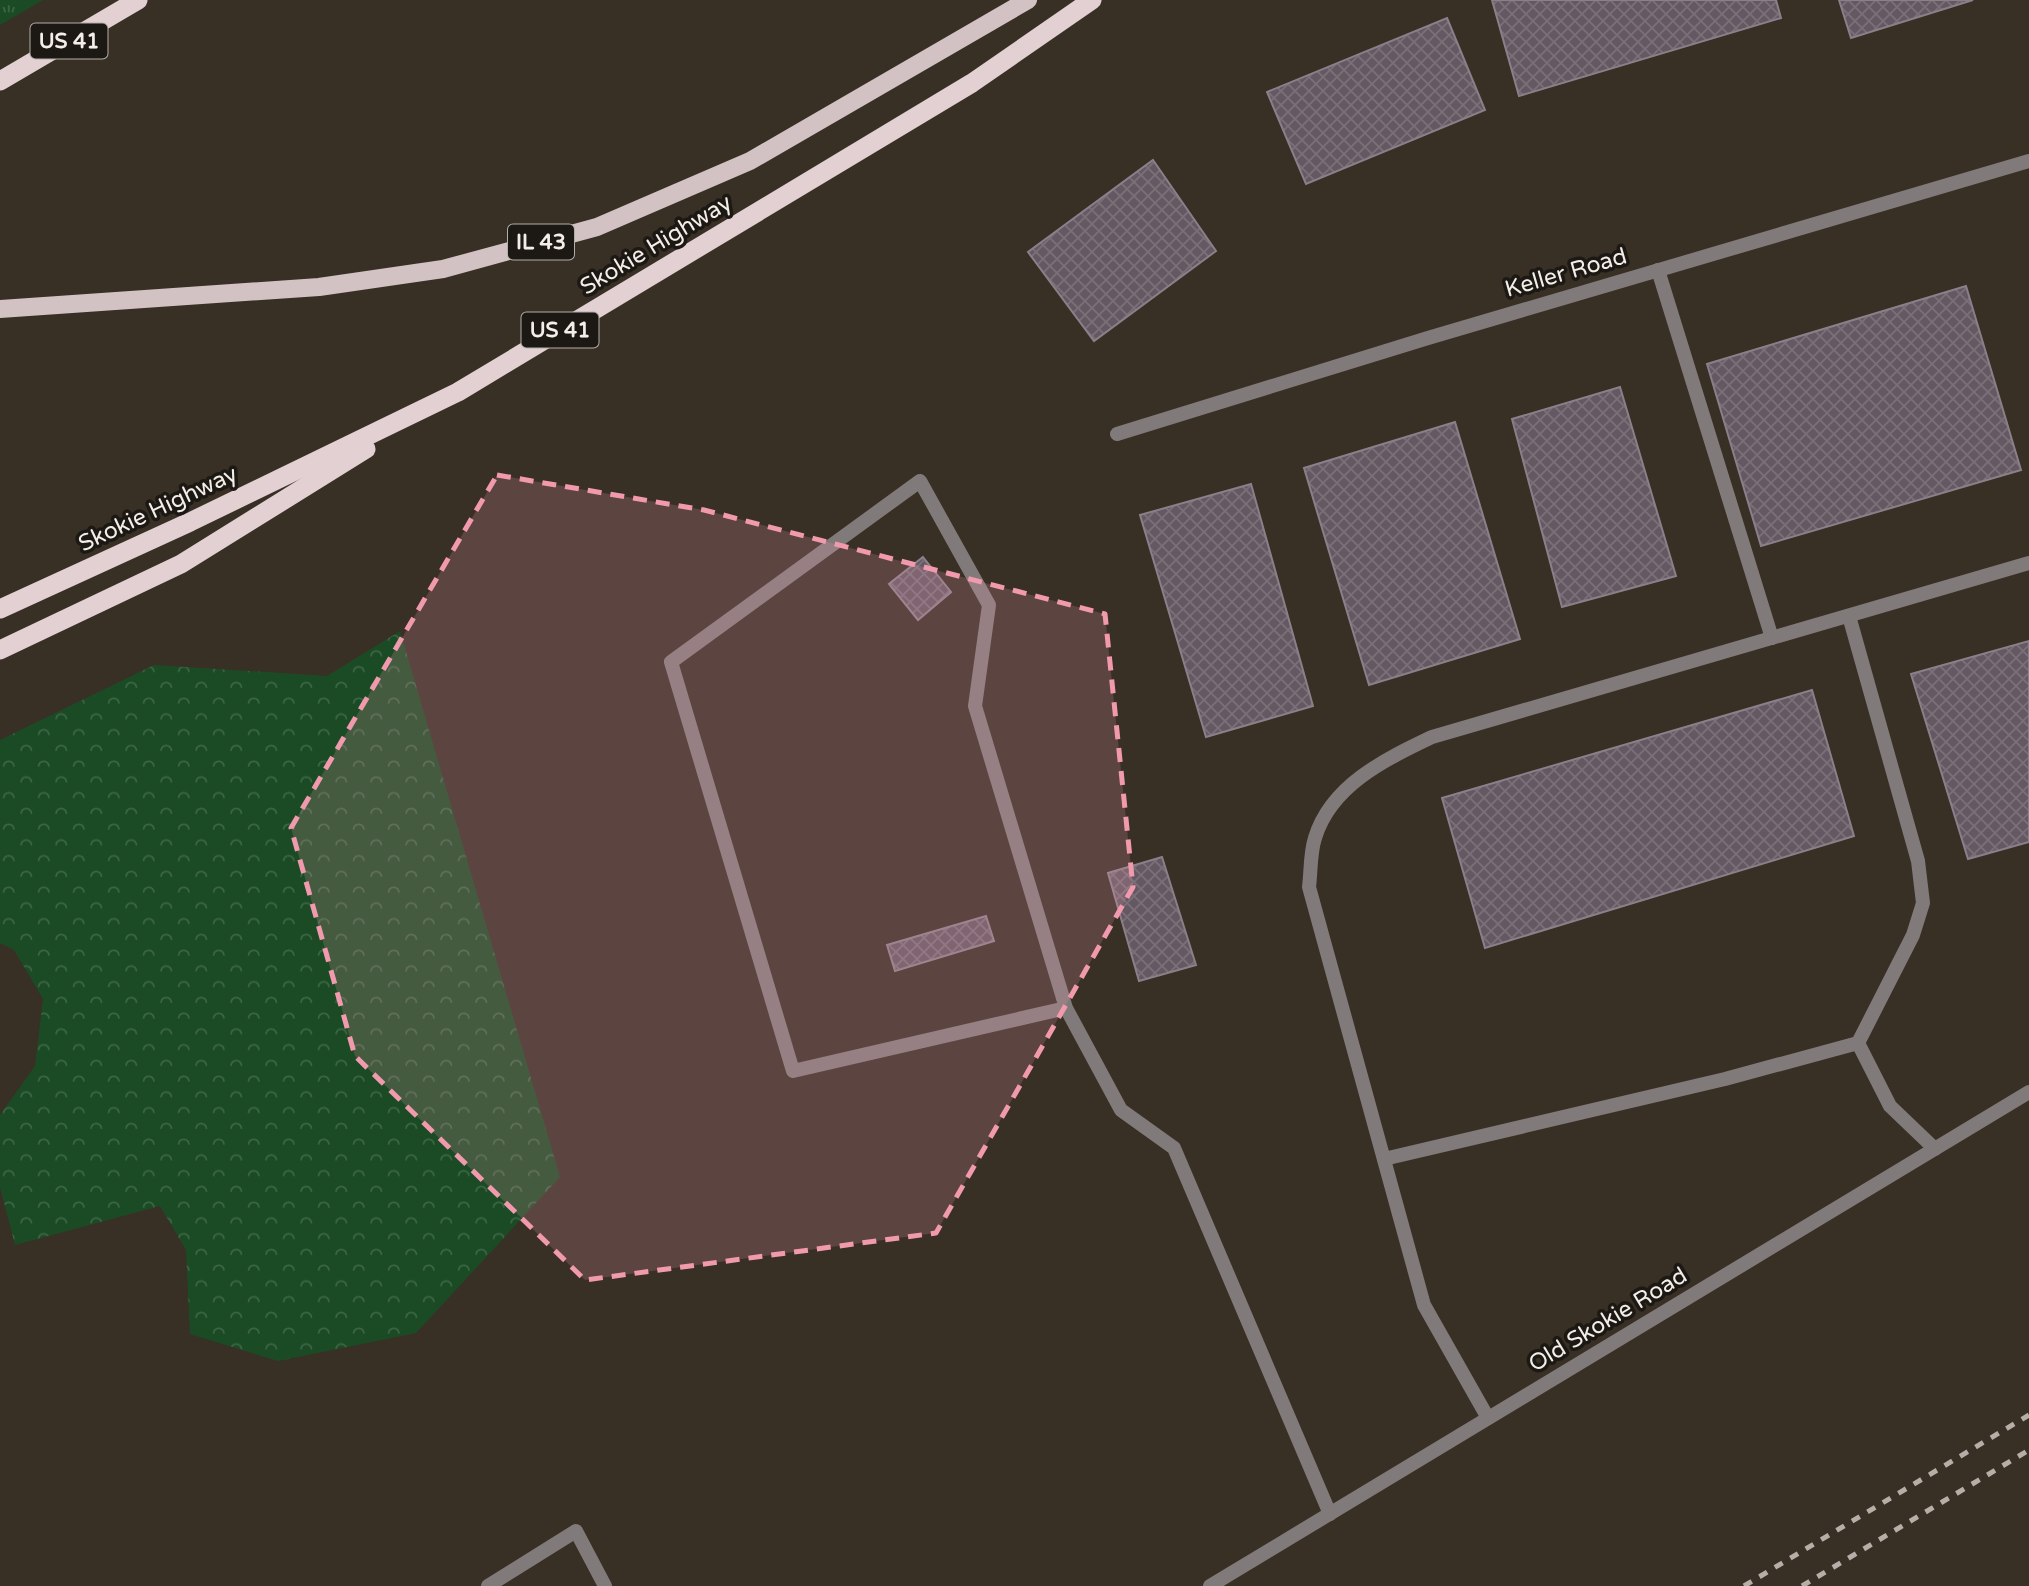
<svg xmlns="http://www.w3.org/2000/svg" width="2029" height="1586" viewBox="0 0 2029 1586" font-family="'Varela Round',sans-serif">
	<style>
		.grass { fill: url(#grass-tufts) }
		.forest { fill: url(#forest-crowns) }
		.building { fill: url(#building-cross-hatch); stroke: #8b7f89; stroke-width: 2 }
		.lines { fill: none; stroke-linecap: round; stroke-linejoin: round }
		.service { stroke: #817a7a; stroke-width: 14 }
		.minor { stroke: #817a7a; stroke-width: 14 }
		.tertiary { stroke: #817a7a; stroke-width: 14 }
		.primary { stroke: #d2c2c3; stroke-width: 18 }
		.trunk { stroke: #e2d0d2; stroke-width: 19 }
		.rail { stroke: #b6afa8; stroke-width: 5; stroke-dasharray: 9 9; stroke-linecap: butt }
		.marked { fill: #f29aad; fill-opacity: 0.2; stroke: #f29aad; stroke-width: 5; stroke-dasharray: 14 9; stroke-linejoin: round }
		.labels { text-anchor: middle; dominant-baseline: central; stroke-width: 7; stroke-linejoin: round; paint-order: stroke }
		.shield { fill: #1c1814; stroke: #b3aea8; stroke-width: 2 }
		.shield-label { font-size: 21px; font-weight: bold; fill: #f4eee8 }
		.street-label { font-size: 23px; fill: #f4eee8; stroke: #1c1814 }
	</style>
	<defs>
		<pattern id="grass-tufts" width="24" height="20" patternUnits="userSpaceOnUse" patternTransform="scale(1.75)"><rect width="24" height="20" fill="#1b4b25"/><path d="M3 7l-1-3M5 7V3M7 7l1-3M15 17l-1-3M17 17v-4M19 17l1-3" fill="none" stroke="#3d6545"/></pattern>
		<pattern id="forest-crowns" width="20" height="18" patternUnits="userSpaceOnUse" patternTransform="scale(1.75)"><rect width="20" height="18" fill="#1b4b25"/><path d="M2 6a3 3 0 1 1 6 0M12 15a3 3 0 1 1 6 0" fill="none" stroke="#3d6545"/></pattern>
		<pattern id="building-cross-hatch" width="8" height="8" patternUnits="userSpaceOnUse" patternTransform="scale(1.75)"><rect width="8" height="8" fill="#645862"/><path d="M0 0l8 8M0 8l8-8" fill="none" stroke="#7b7078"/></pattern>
	</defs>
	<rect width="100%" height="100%" fill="#382f25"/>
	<path class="grass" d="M0,0H43L0,25Z"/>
	<path class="forest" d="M400,631L560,1177L416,1333L278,1361L190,1334L186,1250L160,1206L15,1245L0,1187V1115L35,1066L43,999L14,950L0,943V740L154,665L327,676Z"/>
	<g class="building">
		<path d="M1492,0H1776L1781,18L1519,96Z"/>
		<path d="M1839,0H1973L1851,38Z"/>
		<path d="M1447,18L1485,110L1306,184L1267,92Z"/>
		<path d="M1153,160L1216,251L1094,341L1028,252Z"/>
		<path d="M1966,286L2021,470L1761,546L1707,364Z"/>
		<path d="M1620,387L1676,576L1562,607L1512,419Z"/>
		<path d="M1455,422L1520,639L1369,685L1304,468Z"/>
		<path d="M1251,484L1313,706L1206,737L1140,515Z"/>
		<path d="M923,557L951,592L918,620L889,584Z"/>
		<path d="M2029,641V842L1968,859L1911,674Z"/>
		<path d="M1812,690L1854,836L1485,948L1442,798Z"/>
		<path d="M1162,857L1196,965L1139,981L1108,873Z"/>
		<path d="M986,916L994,941L895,971L887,945Z"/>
	</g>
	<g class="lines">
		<g class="service">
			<path d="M1658,270L1772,638"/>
			<path d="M1849,616L1918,861L1923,903L1913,935L1858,1043"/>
			<path d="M1066,1008L793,1071L671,662L920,481L989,605L975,706L1066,1008L1121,1110L1174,1148L1330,1514"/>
			<path d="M1384,1159L1725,1079L1858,1043L1890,1106L1935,1149"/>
			<path d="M1488,1418L1424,1305L1309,887C1311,872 1310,853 1315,838C1331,785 1386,759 1432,737L2029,563"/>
			<path d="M488,1586L576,1531L605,1586"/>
		</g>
		<path class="minor" d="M1117,434L1428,338L2029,161"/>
		<path class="tertiary" d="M1210,1586L2029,1092"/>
		<path class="primary" d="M0,309L319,287L443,269L597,227L750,161L1028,0"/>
		<g class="trunk">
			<path d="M0,81L138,0"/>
			<path d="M0,609L190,522L458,392L972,83L1092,0"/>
			<path d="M0,650L181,564L366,449"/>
		</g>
		<g class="rail">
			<path d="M1744,1586L2029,1415"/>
			<path d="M1802,1586L2029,1450"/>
		</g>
	</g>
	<path class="marked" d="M497,475L704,510L1105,614L1133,887L936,1233L585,1280L355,1056L291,828Z"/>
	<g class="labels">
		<g class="shield">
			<rect x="30.5" y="23.5" width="77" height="35" rx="5"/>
			<rect x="508" y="224.5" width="66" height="35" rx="5"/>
			<rect x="521.5" y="312.5" width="77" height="35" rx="5"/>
		</g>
		<g class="shield-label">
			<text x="69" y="41">US 41</text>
			<text x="541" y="242">IL 43</text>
			<text x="560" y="330">US 41</text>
		</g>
		<g class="street-label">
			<text transform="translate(656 245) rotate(-31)">Skokie Highway</text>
			<text transform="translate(1566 273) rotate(-16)">Keller Road</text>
			<text transform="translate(158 509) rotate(-25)">Skokie Highway</text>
			<text transform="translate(1608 1320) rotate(-31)">Old Skokie Road</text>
		</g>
	</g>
</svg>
